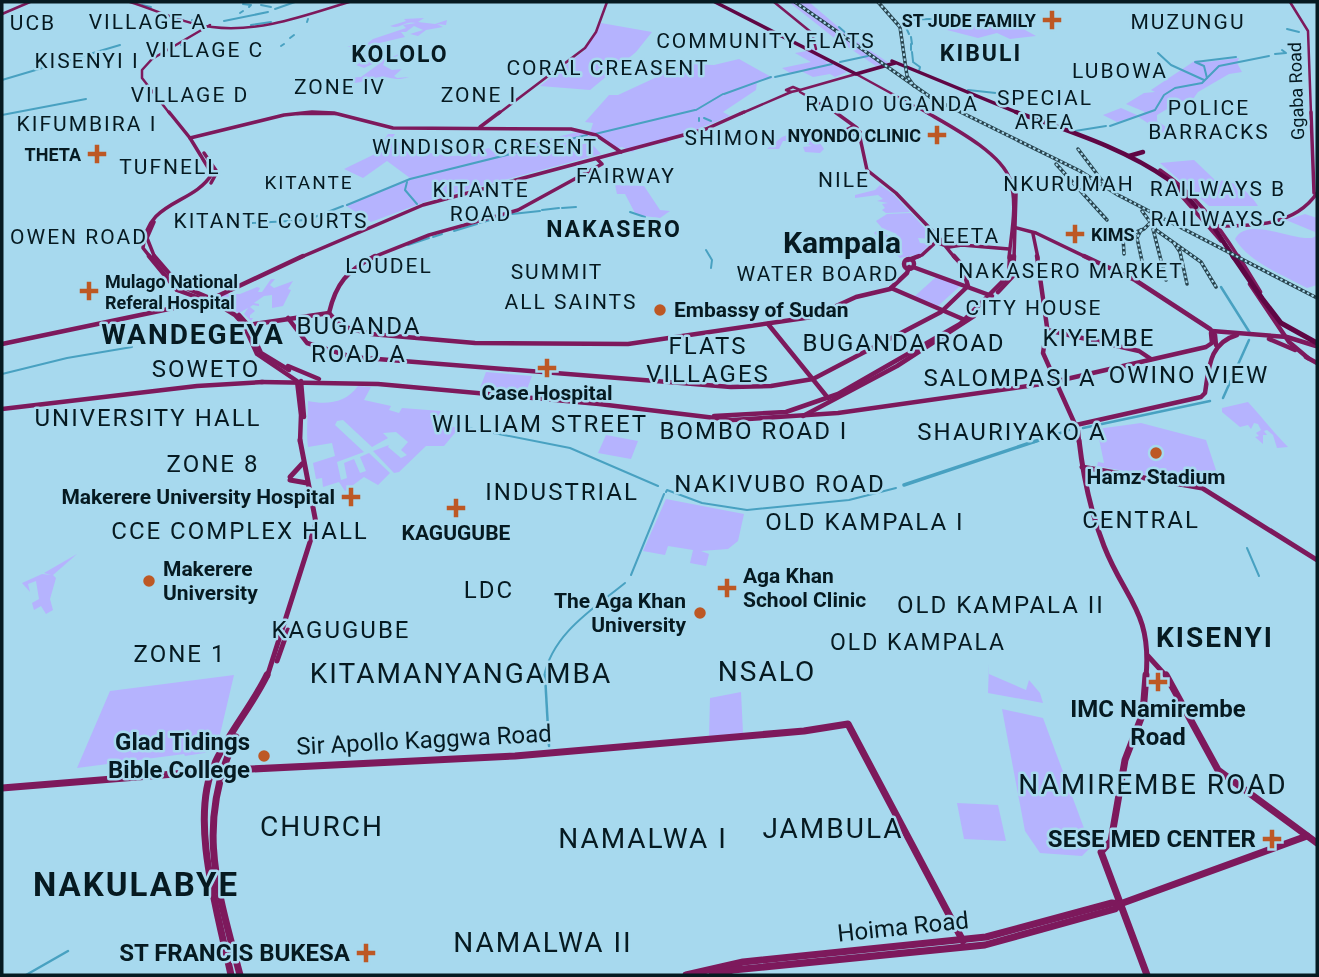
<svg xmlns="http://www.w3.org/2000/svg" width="1319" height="977" viewBox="0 0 1319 977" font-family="Roboto,sans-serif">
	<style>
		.green { fill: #b5b3fe }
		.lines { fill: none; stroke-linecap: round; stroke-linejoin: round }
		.stream-far1 { stroke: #48a1c1; stroke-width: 2 }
		.stream { stroke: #48a1c1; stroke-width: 2.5 }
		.canal-far2 { stroke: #48a1c1; stroke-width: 2 }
		.canal-far1 { stroke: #48a1c1; stroke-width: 2.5 }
		.canal { stroke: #48a1c1; stroke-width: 3.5 }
		.highway-tunnel { stroke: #87b3c5; stroke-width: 4.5; stroke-dasharray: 4.5 2; stroke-linecap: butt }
		.major-far4 { stroke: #7d195c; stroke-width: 2.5 }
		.major-far3 { stroke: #7d195c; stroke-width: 3.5 }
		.major-far2 { stroke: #7d195c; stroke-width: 4.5 }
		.major-far1 { stroke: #7d195c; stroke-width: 5 }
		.major { stroke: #7d195c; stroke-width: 7 }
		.highway-far2 { stroke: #5f0644; stroke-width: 3.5 }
		.highway-far1 { stroke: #5f0644; stroke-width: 4.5 }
		.highway { stroke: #5f0644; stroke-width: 5 }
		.rail-casing { stroke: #28434d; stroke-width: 3.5 }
		.rail { stroke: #a7d9ee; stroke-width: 2; stroke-dasharray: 2.5; stroke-linecap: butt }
		.highway-bridge { stroke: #5f0644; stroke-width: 5 }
		.poi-dot { fill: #bd5824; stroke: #a7d9ee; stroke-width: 2.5 }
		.labels { text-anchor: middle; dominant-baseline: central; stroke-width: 5; stroke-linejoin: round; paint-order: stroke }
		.far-poi-label { font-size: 18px; font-weight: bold; fill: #061a21; stroke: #a7d9ee; text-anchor: end }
		.far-street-label { font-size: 18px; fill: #061a21; stroke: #a7d9ee }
		.far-neighbourhood-label { font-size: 19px; letter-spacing: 2px; fill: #061a21; stroke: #a7d9ee }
		.far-quarter-label { font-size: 21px; letter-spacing: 2px; fill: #061a21; stroke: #a7d9ee }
		.poi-label { font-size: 21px; font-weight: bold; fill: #061a21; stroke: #a7d9ee; text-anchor: start }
		.far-district-label { font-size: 23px; font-weight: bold; letter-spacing: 2px; fill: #061a21; stroke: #a7d9ee }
		.neighbourhood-label { font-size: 23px; letter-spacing: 2px; fill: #061a21; stroke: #a7d9ee }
		.quarter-label { font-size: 24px; letter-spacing: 2px; fill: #061a21; stroke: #a7d9ee }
		.near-poi-label { font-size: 24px; font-weight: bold; fill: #061a21; stroke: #a7d9ee; text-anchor: end }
		.near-street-label { font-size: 24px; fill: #061a21; stroke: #a7d9ee }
		.district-label { font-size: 28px; font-weight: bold; letter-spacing: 2px; fill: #061a21; stroke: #a7d9ee }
		.near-quarter-label { font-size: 28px; letter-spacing: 2px; fill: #061a21; stroke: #a7d9ee }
		.far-town-label { font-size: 30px; font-weight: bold; fill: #061a21; stroke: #a7d9ee }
		.near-district-label { font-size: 33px; font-weight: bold; letter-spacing: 2px; fill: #061a21; stroke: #a7d9ee }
	</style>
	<rect width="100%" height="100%" fill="#a7d9ee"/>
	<g class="green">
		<path d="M789,2H809L850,37L889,63L876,66L833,37Z"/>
		<path d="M953,18L961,26H1018L1036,36L1010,39L997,33L978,38L947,30L953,26H944L936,19Z"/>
		<path d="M404,19L424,18L418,22L435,24L447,20L446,25L437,24L443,27L426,30L418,36L410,34L423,30L414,26L406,32H401L405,37L371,45L377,48L357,49L347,46L363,47L373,39L406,28L403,25L416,23C404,20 401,30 390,26L406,21Z"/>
		<path d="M601,23L652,32L636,52L590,90L540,86L585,50Z"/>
		<path d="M810,47L829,61L825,63H833L847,72L835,77L830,74L813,77L801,71L790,73L782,68L811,62L795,53L807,51V48Z"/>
		<path d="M403,52L405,53L385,61L383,65L392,70L402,69L394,76L397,78L409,77C397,81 394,78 384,77C373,76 363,83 352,83L355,79L349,78L361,77L379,64L377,62L364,68L356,65L369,57H362L367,55L374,57L371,60L388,59Z"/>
		<path d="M1239,58L1237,63L1242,72L1229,74L1198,92L1193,99L1179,102L1157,115V121L1169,129L1163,133L1137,116L1117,122L1103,115L1121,108L1139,116L1145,112L1126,104L1144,93L1155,92L1151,90L1196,60L1206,62Z"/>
		<path d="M739,59L773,78L757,82L756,90L723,112L730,116L698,129L712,126L666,139L668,143L651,142L636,146L637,149L632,152L622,147L617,148L590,133L593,123L585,122L609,95H618L685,64L714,65Z"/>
		<path d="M578,132L595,137L573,141L575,145L591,143L601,154L430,200L371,222L345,205L410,178L387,161L363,178L344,169L377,153L372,144L378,140H384L388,134H395L393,137H398L394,139C403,148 435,155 451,156C462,157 476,151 489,148L493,152Z"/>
		<path d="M793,133L814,134L824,149L820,153L805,152L803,147L812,146L806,144V140L783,141L779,149H767L782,137Z"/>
		<path d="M1194,160L1215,180C1234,180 1248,190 1258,206H1209L1160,163Z"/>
		<path d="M615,185L644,186L660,210L670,211L660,218L636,215L625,194H617Z"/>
		<path d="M880,185L893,194L910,212L886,213L882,210L885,208L882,204L888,203L877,201L883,199L878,195L855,198V195L875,190Z"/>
		<path d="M911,213L931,235V239L918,238L920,243L930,244L920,254L900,258L874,233L879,229L892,239L897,234L882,228L876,221L887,214Z"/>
		<path d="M1305,214L1317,218V285L1307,288C1283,275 1250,263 1235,239C1247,216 1290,240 1312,238L1316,236L1315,232L1286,220Z"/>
		<path d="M936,277L960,286L938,306L915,296Z"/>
		<path d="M271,279H275L270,285L274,288L293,281L288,289L291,290L283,306L272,308V295L264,296L254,303L259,304V306L253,305L250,307L255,311L250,315V318H253L251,321L244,314L248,308L239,313L217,301L221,294H240L257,287L260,288L258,292H262Z"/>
		<path d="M486,372L532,376L526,392L480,388Z"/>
		<path d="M358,386L371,387L364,400L391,406L389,410L399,413L402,408L441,411L436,420L441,421L439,424L459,428L444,446H426L399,472L394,473L373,451L389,445L388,447L401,458L407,455L401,450L408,442L396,432L383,433L388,438L372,447L343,420L337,421L335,425L364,452L337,462L341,480L347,478L344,463L354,459L360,473L366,471L360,457L369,453L390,473L378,485L364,477L345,491L339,482L323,487L322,478L316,479L313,463L335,456L332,443L308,447C306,431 308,418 308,401C327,405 346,403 358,386Z"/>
		<path d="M1248,402C1262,417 1273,432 1288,447L1277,448L1273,435L1267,430L1264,431L1267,435H1263V444L1255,437L1259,436L1256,433L1261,430L1258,424L1254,423L1251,429L1248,425L1240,427L1222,412V408Z"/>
		<path d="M1141,423L1206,440L1216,470L1211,487L1097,466L1098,462L1104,463L1097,429Z"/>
		<path d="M606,435L638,441L631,459L598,453Z"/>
		<path d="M666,499L744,514L738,541L728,549L701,551L709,554L706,566L690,563L693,550L668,546L665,555L643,551Z"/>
		<path d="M77,554L53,575L56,578L50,599L53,610L46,614L41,606L34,610L32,603L39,599L36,581L28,584L30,592L22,583L42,574L51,575L44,573Z"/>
		<path d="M989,664V674L1026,690L1029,680L1040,693L1043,703L988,693Z"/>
		<path d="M234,675L218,743L212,750L204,753L185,756L184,754L77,768L110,691Z"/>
		<path d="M741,692L743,733L709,736L710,698Z"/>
		<path d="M1002,709L1043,718L1091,847L1082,856L1040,853L1025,831Z"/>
		<path d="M957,803L998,805L1006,841L964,839Z"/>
	</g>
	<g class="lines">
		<g class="stream-far1">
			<path d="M243,4L251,5L249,7"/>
			<path d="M142,5L151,7"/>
			<path d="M261,5L271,7"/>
			<path d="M240,13L243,11"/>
			<path d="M932,19H937"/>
			<path d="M939,19L968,17"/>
			<path d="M192,20L197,22"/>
			<path d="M902,20L930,19"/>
			<path d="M903,21L909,34"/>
			<path d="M307,22L308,19"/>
			<path d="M171,25L175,28"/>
			<path d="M251,25L271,22"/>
			<path d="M839,27L848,35"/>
			<path d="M1287,29L1299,32"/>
			<path d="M911,37L912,44"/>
			<path d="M290,38L294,35"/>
			<path d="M911,44V50"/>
			<path d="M181,45H186"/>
			<path d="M281,46L284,44"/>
			<path d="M912,52L913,61"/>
			<path d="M1158,53L1171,65L1204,80"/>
			<path d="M1275,54L1286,53L1282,50"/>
			<path d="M840,62L868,56"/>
			<path d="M913,62L920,67L919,71"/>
			<path d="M775,77L832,64"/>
			<path d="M1207,78L1204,66L1195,62L1236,57"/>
			<path d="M968,90L1005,94"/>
			<path d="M724,94L771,77"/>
			<path d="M1010,94H1014"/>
			<path d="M696,110L723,94"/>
			<path d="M2,115L86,99"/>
			<path d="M699,118V121"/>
			<path d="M704,118L711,121"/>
			<path d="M1110,126L1155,110L1164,95L1175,88L1202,83L1219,66L1269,56"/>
			<path d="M1075,131L1106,126"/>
			<path d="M595,134L695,110"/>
			<path d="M407,182L405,190L417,204"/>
			<path d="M347,205L410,179L587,135"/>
			<path d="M562,208L576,207"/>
			<path d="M542,210L559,208"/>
			<path d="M630,212L645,217"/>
			<path d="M512,214L540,211"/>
			<path d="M320,219L326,214"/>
			<path d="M494,219L509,214"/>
			<path d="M252,223L307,220L343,206"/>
			<path d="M480,223L490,220"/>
			<path d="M454,231L477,224"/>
			<path d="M433,237L442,234"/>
			<path d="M408,245L429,238"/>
			<path d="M706,250L712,260L711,268"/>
			<path d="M2,374L67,358L132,347"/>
			<path d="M468,428L570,448L658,486"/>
			<path d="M666,492L667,490L702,503L747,510L849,500L896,488"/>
			<path d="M1247,548L1259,576"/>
			<path d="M631,575L664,494"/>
			<path d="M544,677C552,634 593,609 625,583"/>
		</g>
		<g class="stream">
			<path d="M545,675L549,746"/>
			<path d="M26,975L68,951"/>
		</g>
		<g class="canal-far2">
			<path d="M275,9L295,2"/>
			<path d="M224,21L268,12"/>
			<path d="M2,80L120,45"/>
		</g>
		<g class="canal-far1">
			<path d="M1221,287L1250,333"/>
			<path d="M1223,398L1249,340"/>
			<path d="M1083,428L1210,401"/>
			<path d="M1034,442L1069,430"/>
		</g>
		<path class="canal" d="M904,485L1039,440"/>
		<path class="highway-tunnel" d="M1196,207L1215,229"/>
		<g class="major-far4">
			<path d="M130,2C156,10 185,24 212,27C259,33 306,15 349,2"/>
			<path d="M774,2L812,33L816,49"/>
			<path d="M1290,2L1308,31L1311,114"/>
			<path d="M2,14L30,2"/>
			<path d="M793,87L800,90L791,92L786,90Z"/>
			<path d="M800,90L856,74L929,114"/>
			<path d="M800,92L838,114"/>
			<path d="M170,114L142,78V70L152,59L210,25"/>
			<path d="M297,114H336"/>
			<path d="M498,114L585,48L596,32L607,2"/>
			<path d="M740,114L791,92"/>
		</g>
		<g class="major-far3">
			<path d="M835,112L857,128"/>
			<path d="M926,112C950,126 1002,153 1010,180C1018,204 1011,234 1009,258"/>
			<path d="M1311,112L1314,193"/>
			<path d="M480,127L500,112"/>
			<path d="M852,127L860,132L852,134L844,131Z"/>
			<path d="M859,133L867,170L896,193L943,242"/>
			<path d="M190,138L284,115L312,112L334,113L393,128L571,129L596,135L621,152"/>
			<path d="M204,153L217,172L211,183"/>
			<path d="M1160,170C1194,193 1217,223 1239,258"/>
			<path d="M1013,179L1016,194L1014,258"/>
			<path d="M1170,183L1221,241"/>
			<path d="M154,222L147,238L155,258"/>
			<path d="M1214,226C1251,226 1294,227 1317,193"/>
			<path d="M1013,227L1036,233L1088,258"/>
			<path d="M1033,234L1038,258"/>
			<path d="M936,242H943L949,247Z"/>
			<path d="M946,247L955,258"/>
			<path d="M949,247L962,245L1009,249"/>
			<path d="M151,258L143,248C147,199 192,206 212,174L190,138L169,112"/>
			<path d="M299,258L423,205L706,129L744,112"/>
			<path d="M371,258L429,235L518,210L602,164L597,159"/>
			<path d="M915,258L922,255L936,242"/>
		</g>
		<g class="major-far2">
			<path d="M149,256L177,290L219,305L235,315L244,325L257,354L297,381L301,415L300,442"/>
			<path d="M154,256L179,285L219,302"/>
			<path d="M1037,256L1047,327L1043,353L1078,431L1079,442"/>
			<path d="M1084,256L1135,280L1210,329L1215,335L1216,345"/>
			<path d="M1238,256L1260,292"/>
			<circle cx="909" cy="264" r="5"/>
			<path d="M908,260L919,256"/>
			<path d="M913,267L992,296"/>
			<path d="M1250,284L1289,342L1308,358"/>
			<path d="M891,288L965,320"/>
			<path d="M998,292L1013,276L1014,256"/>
			<path d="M329,313L341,326L371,334L475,343L628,344L812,317L856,297L890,289L907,273L909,267"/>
			<path d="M329,313C336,283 347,271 375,256"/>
			<path d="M239,315L248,325L261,353L289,370"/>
			<path d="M288,318L307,343L352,357L731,387L771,386L813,379L941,312L968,286L962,265L954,256"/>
			<path d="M768,324L828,398"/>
			<path d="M248,325L329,313"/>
			<path d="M1047,330L1139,351L1151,359"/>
			<path d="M1212,331L1287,337L1316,346"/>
			<path d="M1269,339L1295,350"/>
			<path d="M2,344L207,301L303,256"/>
			<path d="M1306,357L1317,363"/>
			<path d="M288,366L319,379"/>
			<path d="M301,381L304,417"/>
			<path d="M261,382L378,384L599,404L732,420L838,413L1049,383L1206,347L1212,343L1211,333"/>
			<path d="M2,409L197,386L263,382"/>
			<path d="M714,416L786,412L838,394L960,324L1009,275L1010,256"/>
			<path d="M803,416L897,366L974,316"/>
			<path d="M1076,425L1201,397L1205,393C1209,368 1209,343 1237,335"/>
		</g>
		<g class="major-far1">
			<path d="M1079,440C1083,475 1091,513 1104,546C1125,600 1152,611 1146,677"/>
			<path d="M1082,467L1202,488L1317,560"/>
			<path d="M290,477L302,464"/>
			<path d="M290,480L307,483"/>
			<path d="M1148,656L1167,677"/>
			<path d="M277,661L288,630"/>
			<path d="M267,677L316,523L300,440"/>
		</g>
		<g class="major">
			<path d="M1146,675L1143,713L1125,760L1111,841L1101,852L1147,975"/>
			<path d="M1166,675L1218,770L1317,843"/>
			<path d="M236,737C195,823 217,888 240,975"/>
			<path d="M2,788L211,771L515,756L804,731L848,724L963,941"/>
			<path d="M231,975C219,917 188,818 215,763C229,732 252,706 267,675"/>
			<path d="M686,975L743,962L986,937L1112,903L1120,904"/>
			<path d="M712,975L733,970L985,945L1115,909L1120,904L1307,836"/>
		</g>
		<g class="highway-far2">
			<path d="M715,2L856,74L895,63"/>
			<path d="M892,61L1021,114"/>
		</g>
		<g class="highway-far1">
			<path d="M1016,112C1068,131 1124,148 1169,180C1179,187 1188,198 1196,207"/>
			<path d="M1129,156L1143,152"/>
			<path d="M1215,229L1234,258"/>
		</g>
		<path class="highway" d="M1233,256L1261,297"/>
		<g class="rail-casing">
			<g id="rail">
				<path d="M795,2L936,101"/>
				<path d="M878,2L900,27L907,76L914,86"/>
				<path d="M930,97L1080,171L1118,195L1317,298"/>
				<path d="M1078,149L1103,182"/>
				<path d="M1056,164L1107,220"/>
				<path d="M1142,211L1156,230L1201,262L1216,287"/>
				<path d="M1153,229L1166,280"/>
				<path d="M1141,230L1137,238L1142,261"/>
				<path d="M1174,243L1180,252L1187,284"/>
				<path d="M1124,254L1123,237L1144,229L1151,222"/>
			</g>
		</g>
		<use href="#rail" class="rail"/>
		<path class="highway-bridge" d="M1261,297L1281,323L1317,343"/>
	</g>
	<g class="poi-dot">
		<path d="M1048.5 9.5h7v7h7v7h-7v7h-7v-7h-7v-7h7z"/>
		<path d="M933.5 124.5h7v7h7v7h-7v7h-7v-7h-7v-7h7z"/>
		<path d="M93.5 143.5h7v7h7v7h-7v7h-7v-7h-7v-7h7z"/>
		<path d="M1071.5 223.5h7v7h7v7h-7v7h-7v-7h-7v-7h7z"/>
		<path d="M85.5 280.5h7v7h7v7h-7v7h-7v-7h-7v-7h7z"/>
		<circle cx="660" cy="310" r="7"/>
		<path d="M543.5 357.5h7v7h7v7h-7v7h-7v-7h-7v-7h7z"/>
		<circle cx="1156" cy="453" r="7"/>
		<path d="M347.5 486.5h7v7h7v7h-7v7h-7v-7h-7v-7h7z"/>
		<path d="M452.5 497.5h7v7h7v7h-7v7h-7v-7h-7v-7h7z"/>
		<circle cx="149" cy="581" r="7"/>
		<path d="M723.5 577.5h7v7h7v7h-7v7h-7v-7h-7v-7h7z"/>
		<circle cx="700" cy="613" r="7"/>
		<path d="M1154.5 671.5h7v7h7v7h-7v7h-7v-7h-7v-7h7z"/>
		<circle cx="264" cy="756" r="7"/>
		<path d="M1268.5 828.5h7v7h7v7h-7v7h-7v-7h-7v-7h7z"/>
		<path d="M362.5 942.5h7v7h7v7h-7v7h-7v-7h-7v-7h7z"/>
	</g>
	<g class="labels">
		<g class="far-poi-label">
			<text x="1036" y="20">ST JUDE FAMILY</text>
			<text x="921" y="135">NYONDO CLINIC</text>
			<text x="81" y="154">THETA</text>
			<text x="1091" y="234" text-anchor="start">KIMS</text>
			<text x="105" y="281" text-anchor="start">Mulago National<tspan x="105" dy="21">Referal Hospital</tspan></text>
		</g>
		<g class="far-street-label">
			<text transform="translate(1296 91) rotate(-92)">Ggaba Road</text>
		</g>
		<g class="far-neighbourhood-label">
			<text x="309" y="182">KITANTE</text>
		</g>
		<g class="far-quarter-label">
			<text x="148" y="22">VILLAGE A</text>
			<text x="1188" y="22">MUZUNGU</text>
			<text x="33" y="23">UCB</text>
			<text x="766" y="41">COMMUNITY FLATS</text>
			<text x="205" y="50">VILLAGE C</text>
			<text x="87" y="61">KISENYI I</text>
			<text x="608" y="68">CORAL CREASENT</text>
			<text x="1120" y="71">LUBOWA</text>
			<text x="340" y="87">ZONE IV</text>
			<text x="190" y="95">VILLAGE D</text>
			<text x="479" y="95">ZONE I</text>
			<text x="1045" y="98">SPECIAL<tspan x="1045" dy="24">AREA</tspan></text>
			<text x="892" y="104">RADIO UGANDA</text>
			<text x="1209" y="108">POLICE<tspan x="1209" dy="24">BARRACKS</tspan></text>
			<text x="87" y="124">KIFUMBIRA I</text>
			<text x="731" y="138">SHIMON</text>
			<text x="485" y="147">WINDISOR CRESENT</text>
			<text x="170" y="167">TUFNELL</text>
			<text x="626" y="176">FAIRWAY</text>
			<text x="844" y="180">NILE</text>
			<text x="1069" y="184">NKURUMAH</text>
			<text x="1218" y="189">RAILWAYS B</text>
			<text x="481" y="190">KITANTE<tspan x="481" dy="24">ROAD</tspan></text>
			<text x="1219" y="219">RAILWAYS C</text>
			<text x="271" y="221">KITANTE COURTS</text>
			<text x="963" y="236">NEETA</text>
			<text x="79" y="237">OWEN ROAD</text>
			<text x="389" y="266">LOUDEL</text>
			<text x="1071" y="271">NAKASERO MARKET</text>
			<text x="557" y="272">SUMMIT</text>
			<text x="818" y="274">WATER BOARD</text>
			<text x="571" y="302">ALL SAINTS</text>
			<text x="1034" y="308">CITY HOUSE</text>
		</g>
		<g class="poi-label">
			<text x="674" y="310">Embassy of Sudan</text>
			<text x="547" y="393" text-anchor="middle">Case Hospital</text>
			<text x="1156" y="477" text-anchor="middle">Hamz Stadium</text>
			<text x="335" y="497" text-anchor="end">Makerere University Hospital</text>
			<text x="456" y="533" text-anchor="middle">KAGUGUBE</text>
			<text x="163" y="569">Makerere<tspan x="163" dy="24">University</tspan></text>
			<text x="743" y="576">Aga Khan<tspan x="743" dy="24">School Clinic</tspan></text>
			<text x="686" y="601" text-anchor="end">The Aga Khan<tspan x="686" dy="24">University</tspan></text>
		</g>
		<g class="far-district-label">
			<text x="981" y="53">KIBULI</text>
			<text x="400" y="54">KOLOLO</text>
			<text x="614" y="229">NAKASERO</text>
		</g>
		<g class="neighbourhood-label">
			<text x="918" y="642">OLD KAMPALA</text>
		</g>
		<g class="quarter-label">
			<text x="359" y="326">BUGANDA<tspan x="359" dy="28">ROAD A</tspan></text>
			<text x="1099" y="338">KIYEMBE</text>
			<text x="904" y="343">BUGANDA ROAD</text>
			<text x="708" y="346">FLATS<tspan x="708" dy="28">VILLAGES</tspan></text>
			<text x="206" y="369">SOWETO</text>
			<text x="1189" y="375">OWINO VIEW</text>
			<text x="1010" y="378">SALOMPASI A</text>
			<text x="148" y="418">UNIVERSITY HALL</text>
			<text x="540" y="424">WILLIAM STREET</text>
			<text x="754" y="431">BOMBO ROAD I</text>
			<text x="1012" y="432">SHAURIYAKO A</text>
			<text x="213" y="464">ZONE 8</text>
			<text x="780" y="484">NAKIVUBO ROAD</text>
			<text x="562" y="492">INDUSTRIAL</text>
			<text x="1141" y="520">CENTRAL</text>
			<text x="865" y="522">OLD KAMPALA I</text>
			<text x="240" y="531">CCE COMPLEX HALL</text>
			<text x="489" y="590">LDC</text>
			<text x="1001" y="605">OLD KAMPALA II</text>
			<text x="341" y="630">KAGUGUBE</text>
			<text x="180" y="654">ZONE 1</text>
		</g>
		<g class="near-poi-label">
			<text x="1158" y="709" text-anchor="middle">IMC Namirembe<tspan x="1158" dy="28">Road</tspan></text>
			<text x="250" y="742">Glad Tidings<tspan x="250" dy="28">Bible College</tspan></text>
			<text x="1256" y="839">SESE MED CENTER</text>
			<text x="350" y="953">ST FRANCIS BUKESA</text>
		</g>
		<g class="near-street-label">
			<text transform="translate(424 740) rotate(-3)">Sir Apollo Kaggwa Road</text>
			<text transform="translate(903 927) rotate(-6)">Hoima Road</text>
		</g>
		<g class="district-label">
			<text x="193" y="334">WANDEGEYA</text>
			<text x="1215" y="637">KISENYI</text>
		</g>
		<g class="near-quarter-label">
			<text x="767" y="671">NSALO</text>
			<text x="461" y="673">KITAMANYANGAMBA</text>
			<text x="1153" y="784">NAMIREMBE ROAD</text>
			<text x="322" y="826">CHURCH</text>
			<text x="833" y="828">JAMBULA</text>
			<text x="643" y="838">NAMALWA I</text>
			<text x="543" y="942">NAMALWA II</text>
		</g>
		<g class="far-town-label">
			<text x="842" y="242">Kampala</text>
		</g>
		<g class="near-district-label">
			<text x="136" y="884">NAKULABYE</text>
		</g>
	</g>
	<rect width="1319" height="977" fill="none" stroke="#061a21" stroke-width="7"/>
</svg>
